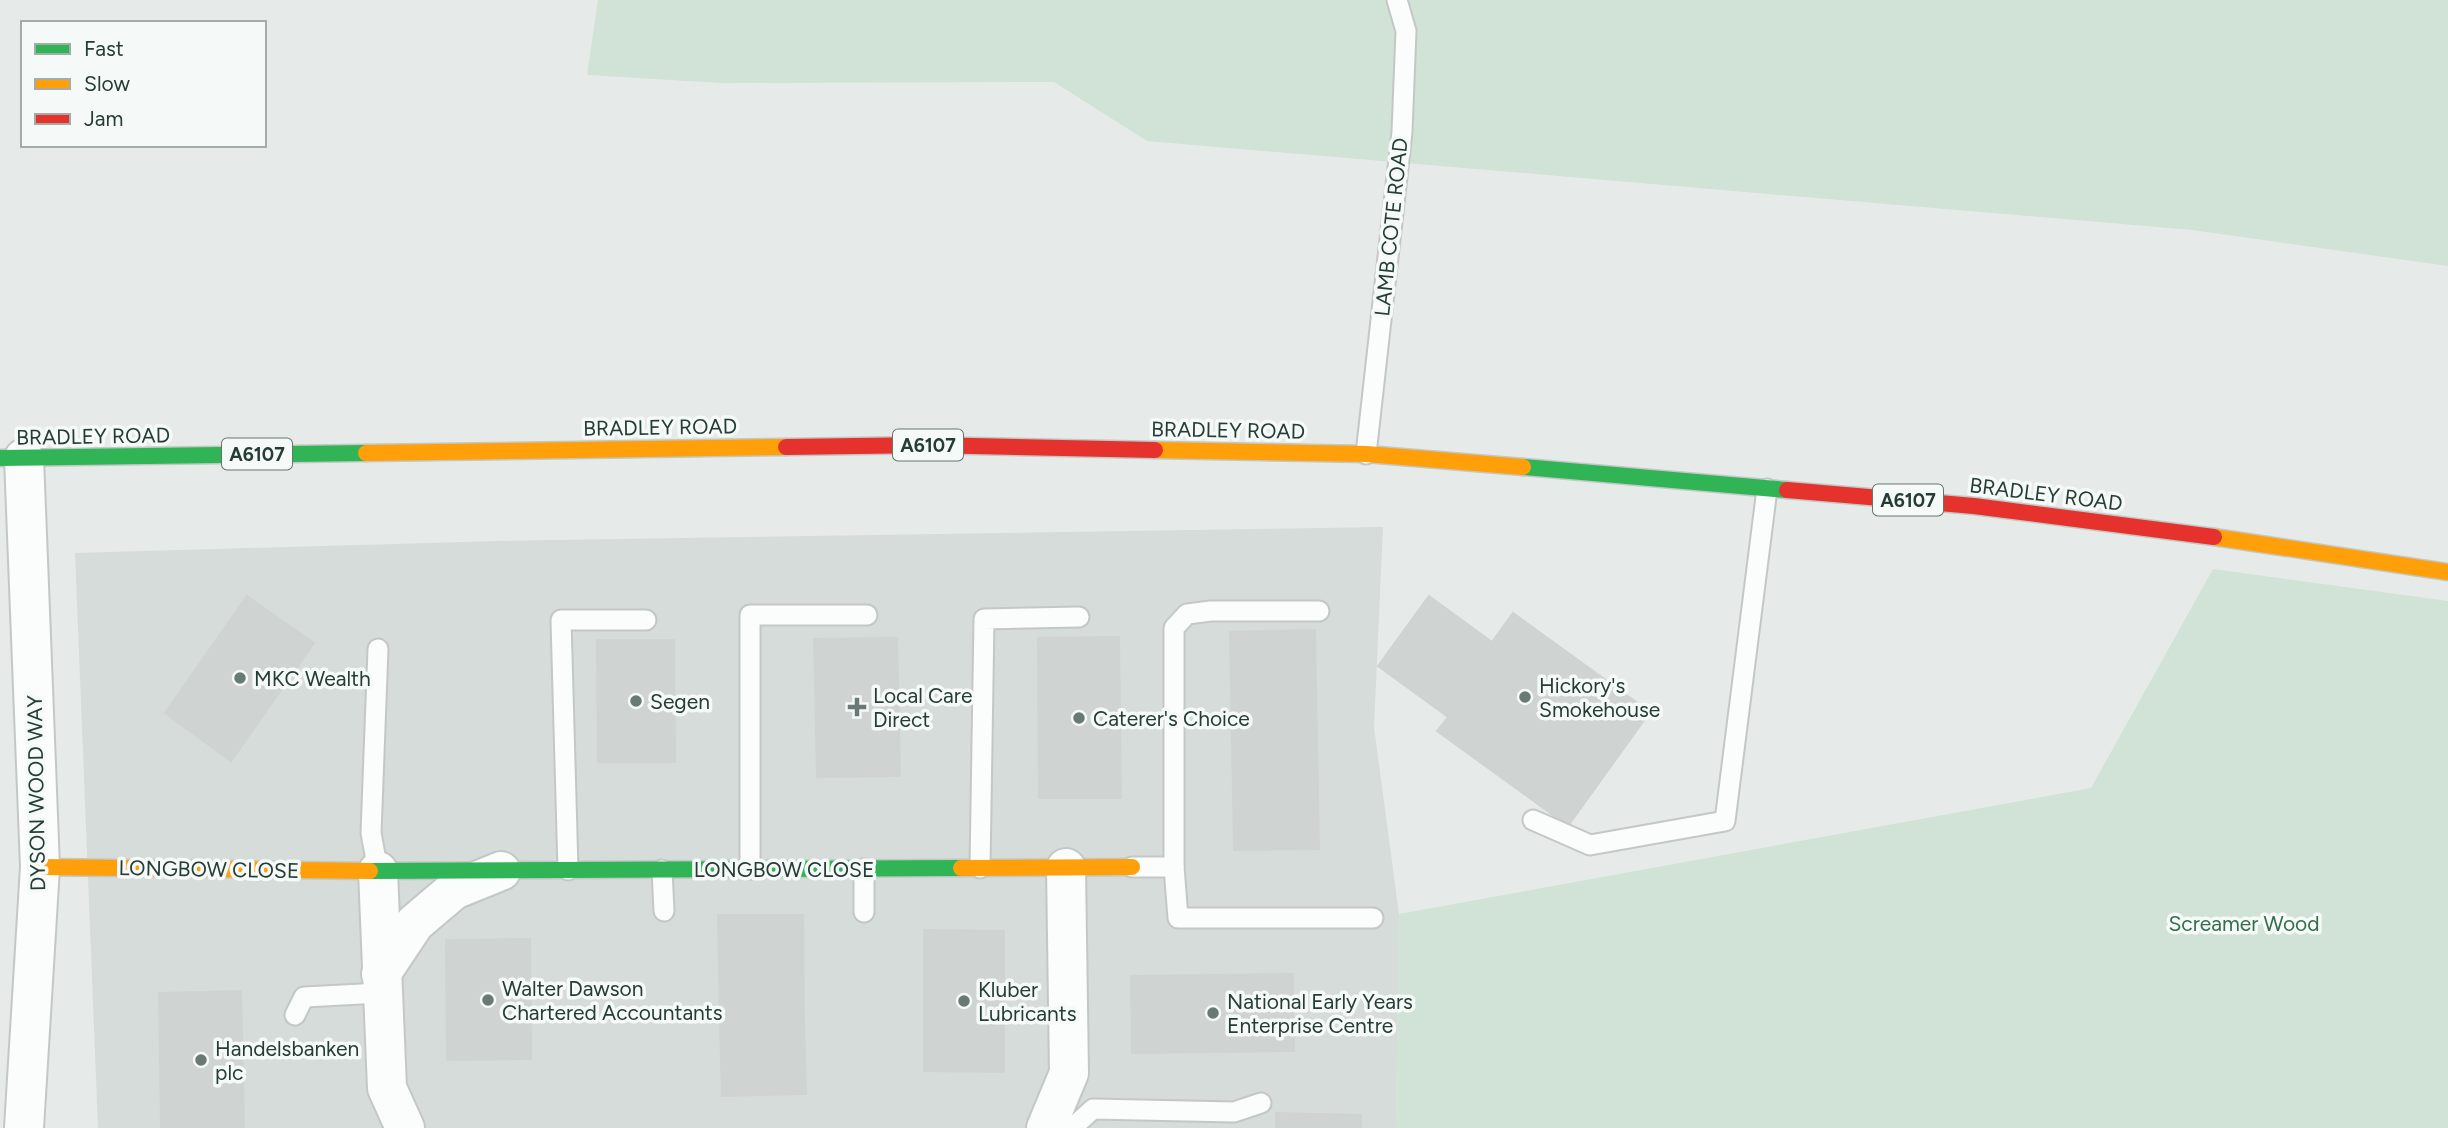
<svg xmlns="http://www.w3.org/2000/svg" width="2448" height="1128" viewBox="0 0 2448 1128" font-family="Figtree,sans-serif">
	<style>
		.built { fill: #d5dcd9 }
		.green { fill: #d1e2d6 }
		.building { fill: #cfd3d2; stroke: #cfd4d2; stroke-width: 2 }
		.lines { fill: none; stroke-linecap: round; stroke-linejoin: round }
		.lane-casing { stroke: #c3c8c6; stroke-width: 23 }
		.street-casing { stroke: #c3c8c6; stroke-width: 42 }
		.fast-casing { stroke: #c2c8c6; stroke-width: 19 }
		.slow-casing { stroke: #c2c8c6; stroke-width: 19 }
		.jam-casing { stroke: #c2c8c6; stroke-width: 19 }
		.lane { stroke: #fbfcfc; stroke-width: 19 }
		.street { stroke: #fbfcfc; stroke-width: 38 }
		.fast { stroke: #30b455; stroke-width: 16 }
		.slow { stroke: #ff9f0a; stroke-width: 16 }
		.jam { stroke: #e5322d; stroke-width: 16 }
		.poi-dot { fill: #697975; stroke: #f5f9f7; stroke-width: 2.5 }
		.labels { text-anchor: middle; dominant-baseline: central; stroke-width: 7; stroke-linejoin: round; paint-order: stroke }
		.shield { fill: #f5f9f7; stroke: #647570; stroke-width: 2 }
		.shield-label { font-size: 19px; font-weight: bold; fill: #263c36 }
		.street-label { font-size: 21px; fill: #263c36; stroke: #f5f9f7 }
		.poi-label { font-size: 21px; fill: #263c36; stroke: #f5f9f7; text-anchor: start }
		.park-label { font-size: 21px; fill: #356e4b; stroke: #f5f9f7 }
	</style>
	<rect width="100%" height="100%" fill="#e6ebe9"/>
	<path class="built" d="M1383,527L1374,727L1399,914L1396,1128H98L75,553L498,541Z"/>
	<g class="green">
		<path d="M598,0H2448V266L2192,230L1147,141L1054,82L721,83L587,75Z"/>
		<path d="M2213,569L2448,601V1128H1396L1399,914L2091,788Z"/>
	</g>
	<g class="building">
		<path d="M247,596L314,643L231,761L165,713Z"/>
		<path d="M1429,596L1492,642L1513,613L1650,712L1568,826L1437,731L1448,717L1378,666Z"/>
		<path d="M1315,630L1319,849L1234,850L1230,632Z"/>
		<path d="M1119,637L1121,798H1039L1038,638Z"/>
		<path d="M897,638L900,776L817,777L814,639Z"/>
		<path d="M597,640H674L675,762H598Z"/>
		<path d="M718,915H803L804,1023L720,1024Z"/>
		<path d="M924,930L1004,931V1072L924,1071Z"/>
		<path d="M530,939L531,1059L447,1060L446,940Z"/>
		<path d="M1293,974L1294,1051L1132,1053L1131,976Z"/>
		<path d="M241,991L244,1128H161L159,993Z"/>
		<path d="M804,1023L806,1094L722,1096L720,1024Z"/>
		<path d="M1276,1113L1361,1115V1128H1276Z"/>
	</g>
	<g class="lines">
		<g class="lane-casing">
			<g id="lane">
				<path d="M1366,454L1402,132L1406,31L1397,0"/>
				<path d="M378,649L371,833L378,871"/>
				<path d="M1533,820L1590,845L1725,821L1767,489"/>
				<path d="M1132,867H1174V628L1187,614L1211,611H1319"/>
				<path d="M1174,867L1178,918H1373"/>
				<path d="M980,868L984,619L1079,617"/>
				<path d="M750,869V615H867"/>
				<path d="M864,869V912"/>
				<path d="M568,870L561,620H646"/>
				<path d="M662,870L664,911"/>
				<path d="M295,1015L304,997L381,993"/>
				<path d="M1072,1128L1093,1109L1234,1112L1261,1103"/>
			</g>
		</g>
		<g class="street-casing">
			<g id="street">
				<path d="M378,871L387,1088L405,1128"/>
				<path d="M381,974L415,923L454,890L501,871"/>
				<path d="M24,1128L40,867L24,458"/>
				<path d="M1046,1128L1069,1073L1066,868"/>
			</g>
		</g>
		<g class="fast-casing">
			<g id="fast">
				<path d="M0,458L366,453"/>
				<path d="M1523,467L1787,490"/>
				<path d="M370,871L961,868"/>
			</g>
		</g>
		<g class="slow-casing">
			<g id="slow">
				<path d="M1155,450L1366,454L1523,467"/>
				<path d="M366,453L786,447"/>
				<path d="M2214,537L2448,572"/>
				<path d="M40,867L370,871"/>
				<path d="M961,868L1132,867"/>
			</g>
		</g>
		<g class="jam-casing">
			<g id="jam">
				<path d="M786,447L928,445L1155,450"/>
				<path d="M1787,490L1974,506L2214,537"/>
			</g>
		</g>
		<use href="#lane" class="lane"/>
		<use href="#street" class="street"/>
		<use href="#fast" class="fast"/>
		<use href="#slow" class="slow"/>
		<use href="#jam" class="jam"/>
	</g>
	<g class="poi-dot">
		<circle cx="240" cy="678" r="7"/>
		<circle cx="1525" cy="697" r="7"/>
		<circle cx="636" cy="701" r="7"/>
		<path d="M853.5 696.5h7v7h7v7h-7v7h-7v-7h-7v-7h7z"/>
		<circle cx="1079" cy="718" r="7"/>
		<circle cx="488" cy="1000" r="7"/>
		<circle cx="964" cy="1001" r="7"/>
		<circle cx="1213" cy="1013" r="7"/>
		<circle cx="201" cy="1060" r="7"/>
	</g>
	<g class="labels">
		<g class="shield">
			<rect x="893" y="429.5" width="70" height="31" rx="5"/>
			<rect x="222" y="438.5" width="70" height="31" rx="5"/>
			<rect x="1873" y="484.5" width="70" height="31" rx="5"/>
		</g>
		<g class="shield-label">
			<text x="928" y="445">A6107</text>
			<text x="257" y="454">A6107</text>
			<text x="1908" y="500">A6107</text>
		</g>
		<g class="street-label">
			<text transform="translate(1391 227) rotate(-84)">LAMB COTE ROAD</text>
			<text transform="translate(660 427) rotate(-1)">BRADLEY ROAD</text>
			<text transform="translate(1228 430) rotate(1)">BRADLEY ROAD</text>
			<text transform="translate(93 436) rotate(-1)">BRADLEY ROAD</text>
			<text transform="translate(2046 494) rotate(7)">BRADLEY ROAD</text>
			<text transform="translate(36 793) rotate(-91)">DYSON WOOD WAY</text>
			<text transform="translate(209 869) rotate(1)">LONGBOW CLOSE</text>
			<text x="784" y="869">LONGBOW CLOSE</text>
		</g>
		<g class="poi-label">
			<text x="254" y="678">MKC Wealth</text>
			<text x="1539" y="685">Hickory's<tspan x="1539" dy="24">Smokehouse</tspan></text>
			<text x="873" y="695">Local Care<tspan x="873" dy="24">Direct</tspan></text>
			<text x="650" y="701">Segen</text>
			<text x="1093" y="718">Caterer's Choice</text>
			<text x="502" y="988">Walter Dawson<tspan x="502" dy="24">Chartered Accountants</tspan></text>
			<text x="978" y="989">Kluber<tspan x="978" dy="24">Lubricants</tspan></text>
			<text x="1227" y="1001">National Early Years<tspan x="1227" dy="24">Enterprise Centre</tspan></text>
			<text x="215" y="1048">Handelsbanken<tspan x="215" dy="24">plc</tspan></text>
		</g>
		<g class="park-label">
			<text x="2244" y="923">Screamer Wood</text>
		</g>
	</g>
	<rect x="21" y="21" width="245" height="126" fill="#f5f9f7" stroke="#a2adaa" stroke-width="2"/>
	<rect x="35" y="44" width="35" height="10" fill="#30b455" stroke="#a2adaa" stroke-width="2"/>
	<text x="84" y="56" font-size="21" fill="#263c36">Fast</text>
	<rect x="35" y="79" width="35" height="10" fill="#ff9f0a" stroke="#a2adaa" stroke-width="2"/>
	<text x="84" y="91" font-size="21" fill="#263c36">Slow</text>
	<rect x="35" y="114" width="35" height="10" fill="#e5322d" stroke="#a2adaa" stroke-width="2"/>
	<text x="84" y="126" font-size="21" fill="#263c36">Jam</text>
</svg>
